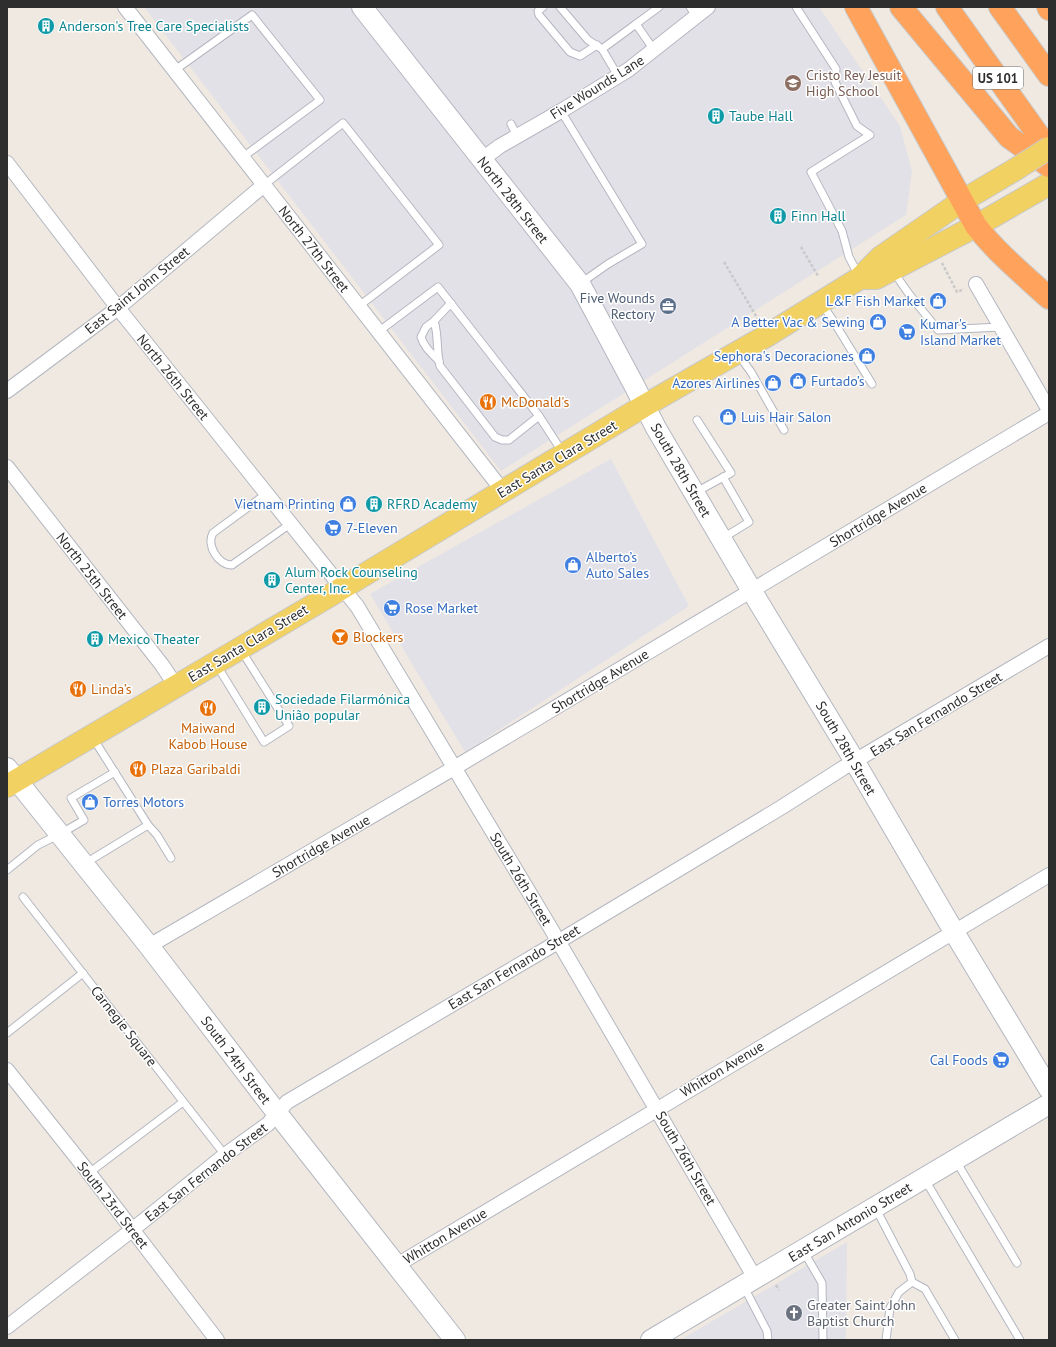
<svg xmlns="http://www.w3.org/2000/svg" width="1056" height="1347" viewBox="0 0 1056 1347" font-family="'PT Sans',sans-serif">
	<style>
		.industrial { fill: #e3e1e8 }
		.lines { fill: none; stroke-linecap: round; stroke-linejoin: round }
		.lane-casing { stroke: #b4b7c1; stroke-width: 9 }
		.street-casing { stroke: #b4b7c1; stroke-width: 16 }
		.secondary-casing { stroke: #b4b7c1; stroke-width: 22 }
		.primary-casing { stroke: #c9c9c9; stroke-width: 24 }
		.highway-casing { stroke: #c9c9c9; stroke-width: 24 }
		.path { stroke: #c9c9c9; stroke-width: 2.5; stroke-dasharray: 3 2; stroke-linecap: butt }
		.lane { stroke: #fff; stroke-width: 7 }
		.street { stroke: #fff; stroke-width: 14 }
		.secondary { stroke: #fff; stroke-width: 20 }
		.primary { stroke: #f2d163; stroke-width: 22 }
		.highway { stroke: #ffa35c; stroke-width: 22 }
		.primary-bridge-casing { stroke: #c9c9c9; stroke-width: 24; stroke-linecap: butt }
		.primary-bridge { stroke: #f2d163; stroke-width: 22 }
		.labels { text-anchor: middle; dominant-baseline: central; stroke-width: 3; stroke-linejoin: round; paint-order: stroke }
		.shield { fill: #fff; stroke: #6d6d6d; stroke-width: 1 }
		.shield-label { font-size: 13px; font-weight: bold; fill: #2e2e2e }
		.culture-label { font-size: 14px; fill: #0d838f; stroke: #fff; text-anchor: start }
		.education-label { font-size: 14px; fill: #785e54; stroke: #fff; text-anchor: start }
		.street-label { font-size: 14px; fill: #2e2e2e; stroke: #fff }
		.service-label { font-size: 14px; fill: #4e5e75; stroke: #fff; text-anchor: end }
		.shop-label { font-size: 14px; fill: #366cbe; stroke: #fff; text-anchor: start }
		.food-label { font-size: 14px; fill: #c56008; stroke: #fff; text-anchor: start }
		.worship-label { font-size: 14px; fill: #5b616d; stroke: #fff; text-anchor: start }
	</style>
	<rect width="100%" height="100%" fill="#efe9e1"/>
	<g class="industrial">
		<path d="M144,7H819L900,126L912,171L906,215L501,471Z"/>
		<path d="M611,459L689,606L465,752L370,594Z"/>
		<path d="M847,1242L846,1340H680Z"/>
	</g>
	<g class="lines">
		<g class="lane-casing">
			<g id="lane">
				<path d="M543,7L538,11L539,15L570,52L580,56L597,45"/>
				<path d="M560,7L588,40L602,49L618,76"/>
				<path d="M690,7L696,16"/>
				<path d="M796,7L836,69L835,82L857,126L870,135L811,172L842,231L849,257L859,276"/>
				<path d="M636,24L659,7"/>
				<path d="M602,49L636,24L654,50"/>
				<path d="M175,70L252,15L320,100L243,157"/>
				<path d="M561,111L642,244L608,264L581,283"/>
				<path d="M511,124L517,136"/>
				<path d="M264,185L343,123L439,245L359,306"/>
				<path d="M893,271L909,294L938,330L1001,327"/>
				<path d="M822,304L834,322L872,384"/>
				<path d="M434,321C439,336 436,352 440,366L495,437L502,440H509L539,416"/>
				<path d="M378,332L438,287L539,416L563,453"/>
				<path d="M738,354L751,372L784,430"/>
				<path d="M439,361C431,353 424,347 421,337L426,327L434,321L451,303"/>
				<path d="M696,492L731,473L697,420"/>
				<path d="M266,494L213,533C206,545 218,565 232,565L290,524"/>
				<path d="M723,538L749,522L723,477"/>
				<path d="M216,664L264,742L289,726L241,650"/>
				<path d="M148,825L157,835L171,858"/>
				<path d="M84,864L148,825L93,738"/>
				<path d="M7,870L38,845L60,834L84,820L71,798L115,772"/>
				<path d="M23,897L225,1155"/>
				<path d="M7,1033L83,973"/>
				<path d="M956,1161L1017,1263"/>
				<path d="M89,1173L183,1102"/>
				<path d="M924,1178L1020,1340"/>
				<path d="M875,1207L910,1274L912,1282L899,1292L890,1308L886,1340"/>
				<path d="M804,1252L822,1283L823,1340"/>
				<path d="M912,1282L925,1289L955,1340"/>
				<path d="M744,1287L767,1331L768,1340"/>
			</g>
		</g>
		<g class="street-casing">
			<g id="street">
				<path d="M125,7L503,491"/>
				<path d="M481,160L500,146L561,111L628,70L708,7"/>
				<path d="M7,163L118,308L326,568L357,606L550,927L755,1278"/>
				<path d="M976,284L1049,410"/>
				<path d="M7,391L118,308L264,185"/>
				<path d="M7,467L162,665L176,686"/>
				<path d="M149,946L454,768L1049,413"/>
				<path d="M7,1070L89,1173L217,1340"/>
				<path d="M397,1265L1049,875"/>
				<path d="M7,1327L132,1230L225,1155L268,1124L287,1102L546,949L782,807L843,768L1049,646"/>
			</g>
		</g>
		<g class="secondary-casing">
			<g id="secondary">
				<path d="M362,7L580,284L634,385L656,428L759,603L848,750L960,942L1049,1089"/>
				<path d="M7,768L149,946L277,1113L455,1340"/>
				<path d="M651,1340L1049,1104"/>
			</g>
		</g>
		<g class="primary-casing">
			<g id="primary">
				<path d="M861,278H876L976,226L1049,184"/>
				<path d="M7,786L329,596L644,406L768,335L860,278L881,257L962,201L1016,169"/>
			</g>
		</g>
		<g class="highway-casing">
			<g id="highway">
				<path d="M856,7L976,226C997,253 1024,275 1049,298"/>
				<path d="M901,7L1009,137L1049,166"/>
				<path d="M947,7L1049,150"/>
				<path d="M1000,7L1049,75"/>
				<path d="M1048,7L1049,9"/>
			</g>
		</g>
		<g class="path">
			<path d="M801,247L818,276"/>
			<path d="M724,262L759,321"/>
			<path d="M942,263L957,292L964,289"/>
			<path d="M776,1285L779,1290"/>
		</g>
		<use href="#lane" class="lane"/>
		<use href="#street" class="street"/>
		<use href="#secondary" class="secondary"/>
		<use href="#primary" class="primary"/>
		<use href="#highway" class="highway"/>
		<g class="primary-bridge-casing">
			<path id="primary-bridge" d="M1016,169L1049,148"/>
		</g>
		<use href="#primary-bridge" class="primary-bridge"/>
	</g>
	<defs>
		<g id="building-disc" transform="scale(0.9)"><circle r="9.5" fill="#0f9aa8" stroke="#fff"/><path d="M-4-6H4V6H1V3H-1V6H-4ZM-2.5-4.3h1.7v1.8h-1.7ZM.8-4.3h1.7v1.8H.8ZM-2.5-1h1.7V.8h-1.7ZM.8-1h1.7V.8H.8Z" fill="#fff"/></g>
		<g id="school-disc" transform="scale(0.9)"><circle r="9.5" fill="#8d6e63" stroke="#fff"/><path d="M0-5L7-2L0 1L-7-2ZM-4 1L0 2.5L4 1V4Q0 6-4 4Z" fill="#fff"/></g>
		<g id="shop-disc" transform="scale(0.9)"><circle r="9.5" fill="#3f7fe0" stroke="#fff"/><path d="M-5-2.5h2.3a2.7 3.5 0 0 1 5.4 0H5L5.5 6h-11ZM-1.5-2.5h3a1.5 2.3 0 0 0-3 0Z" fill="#fff"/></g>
		<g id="office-disc" transform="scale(0.9)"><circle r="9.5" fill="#5c6f8a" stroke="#fff"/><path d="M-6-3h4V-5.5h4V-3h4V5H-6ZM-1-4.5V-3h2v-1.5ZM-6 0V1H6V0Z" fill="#fff"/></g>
		<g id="supermarket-disc" transform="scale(0.9)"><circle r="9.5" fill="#3f7fe0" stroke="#fff"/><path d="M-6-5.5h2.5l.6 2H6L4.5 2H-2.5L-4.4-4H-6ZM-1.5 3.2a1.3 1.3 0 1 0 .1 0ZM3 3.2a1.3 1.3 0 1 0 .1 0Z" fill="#fff"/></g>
		<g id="restaurant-disc" transform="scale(0.9)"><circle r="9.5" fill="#e8710a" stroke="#fff"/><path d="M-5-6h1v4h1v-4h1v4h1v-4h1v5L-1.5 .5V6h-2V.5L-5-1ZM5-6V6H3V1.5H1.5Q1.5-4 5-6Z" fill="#fff"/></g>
		<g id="bar-disc" transform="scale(0.9)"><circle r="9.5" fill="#e8710a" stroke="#fff"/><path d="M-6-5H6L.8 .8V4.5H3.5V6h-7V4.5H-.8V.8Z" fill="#fff"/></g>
		<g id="church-disc" transform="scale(0.9)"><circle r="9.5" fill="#6b7280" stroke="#fff"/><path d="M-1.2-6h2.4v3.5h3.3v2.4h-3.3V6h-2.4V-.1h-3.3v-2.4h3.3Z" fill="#fff"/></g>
	</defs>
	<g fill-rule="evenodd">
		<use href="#building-disc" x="46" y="26"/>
		<use href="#school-disc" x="793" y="83"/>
		<use href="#building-disc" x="716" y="116"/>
		<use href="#building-disc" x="778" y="216"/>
		<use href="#shop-disc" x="938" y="301"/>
		<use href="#office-disc" x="668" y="306"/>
		<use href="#shop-disc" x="878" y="322"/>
		<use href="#supermarket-disc" x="907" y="332"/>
		<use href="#shop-disc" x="867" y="356"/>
		<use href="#shop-disc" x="798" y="381"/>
		<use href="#shop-disc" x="773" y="383"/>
		<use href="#restaurant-disc" x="488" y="402"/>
		<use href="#shop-disc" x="728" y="417"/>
		<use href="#shop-disc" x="348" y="504"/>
		<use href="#building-disc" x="374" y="504"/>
		<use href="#supermarket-disc" x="333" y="528"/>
		<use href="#shop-disc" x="573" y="565"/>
		<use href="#building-disc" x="272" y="580"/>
		<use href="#supermarket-disc" x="392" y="608"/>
		<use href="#bar-disc" x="340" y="637"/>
		<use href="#building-disc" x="95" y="639"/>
		<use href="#restaurant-disc" x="78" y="689"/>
		<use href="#building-disc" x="262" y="707"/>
		<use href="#restaurant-disc" x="208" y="708"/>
		<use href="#restaurant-disc" x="138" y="769"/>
		<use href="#shop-disc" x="90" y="802"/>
		<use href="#supermarket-disc" x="1001" y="1060"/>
		<use href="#church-disc" x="794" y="1313"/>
	</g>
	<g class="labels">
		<rect class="shield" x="973" y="67" width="50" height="22" rx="3"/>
		<g class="shield-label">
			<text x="998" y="78">US 101</text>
		</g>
		<g class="culture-label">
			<text x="59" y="26">Anderson's Tree Care Specialists</text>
			<text x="729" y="116">Taube Hall</text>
			<text x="791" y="216">Finn Hall</text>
			<text x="387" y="504">RFRD Academy</text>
			<text x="285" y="572">Alum Rock Counseling<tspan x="285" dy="16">Center, Inc.</tspan></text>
			<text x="108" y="639">Mexico Theater</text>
			<text x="275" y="699">Sociedade Filarmónica<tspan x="275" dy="16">União popular</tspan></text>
		</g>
		<g class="education-label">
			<text x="806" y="75">Cristo Rey Jesuit<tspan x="806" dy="16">High School</tspan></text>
		</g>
		<g class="street-label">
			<text transform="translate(597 87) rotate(-32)">Five Wounds Lane</text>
			<text transform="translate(513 200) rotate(52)">North 28th Street</text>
			<text transform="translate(314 249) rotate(52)">North 27th Street</text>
			<text transform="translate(137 290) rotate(-39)">East Saint John Street</text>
			<text transform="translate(173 377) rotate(51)">North 26th Street</text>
			<text transform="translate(557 459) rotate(-31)">East Santa Clara Street</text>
			<text transform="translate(681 470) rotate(60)">South 28th Street</text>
			<text transform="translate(878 515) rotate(-31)">Shortridge Avenue</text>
			<text transform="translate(92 576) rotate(52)">North 25th Street</text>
			<text transform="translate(248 643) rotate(-31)">East Santa Clara Street</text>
			<text transform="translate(600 681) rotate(-31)">Shortridge Avenue</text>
			<text transform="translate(936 714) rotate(-31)">East San Fernando Street</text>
			<text transform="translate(846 748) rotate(60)">South 28th Street</text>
			<text transform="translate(321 846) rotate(-30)">Shortridge Avenue</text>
			<text transform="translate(521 879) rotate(59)">South 26th Street</text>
			<text transform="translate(514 967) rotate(-31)">East San Fernando Street</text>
			<text transform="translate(124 1026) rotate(52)">Carnegie Square</text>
			<text transform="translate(236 1060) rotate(53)">South 24th Street</text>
			<text transform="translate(722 1069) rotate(-31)">Whitton Avenue</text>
			<text transform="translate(686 1158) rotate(60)">South 26th Street</text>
			<text transform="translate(206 1172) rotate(-38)">East San Fernando Street</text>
			<text transform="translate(113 1205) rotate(52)">South 23rd Street</text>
			<text transform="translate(850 1222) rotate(-31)">East San Antonio Street</text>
			<text transform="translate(445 1236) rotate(-31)">Whitton Avenue</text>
		</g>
		<g class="service-label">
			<text x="655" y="298">Five Wounds<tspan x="655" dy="16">Rectory</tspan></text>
		</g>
		<g class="shop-label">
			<text x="925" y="301" text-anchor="end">L&amp;F Fish Market</text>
			<text x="865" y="322" text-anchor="end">A Better Vac &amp; Sewing</text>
			<text x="920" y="324">Kumar's<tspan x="920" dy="16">Island Market</tspan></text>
			<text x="854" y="356" text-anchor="end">Sephora's Decoraciones</text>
			<text x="811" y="381">Furtado’s</text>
			<text x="760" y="383" text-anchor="end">Azores Airlines</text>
			<text x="741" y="417">Luis Hair Salon</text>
			<text x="335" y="504" text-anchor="end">Vietnam Printing</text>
			<text x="346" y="528">7-Eleven</text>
			<text x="586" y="557">Alberto’s<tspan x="586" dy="16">Auto Sales</tspan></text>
			<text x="405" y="608">Rose Market</text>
			<text x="103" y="802">Torres Motors</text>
			<text x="988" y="1060" text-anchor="end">Cal Foods</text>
		</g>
		<g class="food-label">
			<text x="501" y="402">McDonald's</text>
			<text x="353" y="637">Blockers</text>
			<text x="91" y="689">Linda’s</text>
			<text x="208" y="728" text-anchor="middle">Maiwand<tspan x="208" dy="16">Kabob House</tspan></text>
			<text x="151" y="769">Plaza Garibaldi</text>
		</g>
		<g class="worship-label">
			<text x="807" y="1305">Greater Saint John<tspan x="807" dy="16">Baptist Church</tspan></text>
		</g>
	</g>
	<rect width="1056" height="1347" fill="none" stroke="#2e2e2e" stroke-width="16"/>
</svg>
